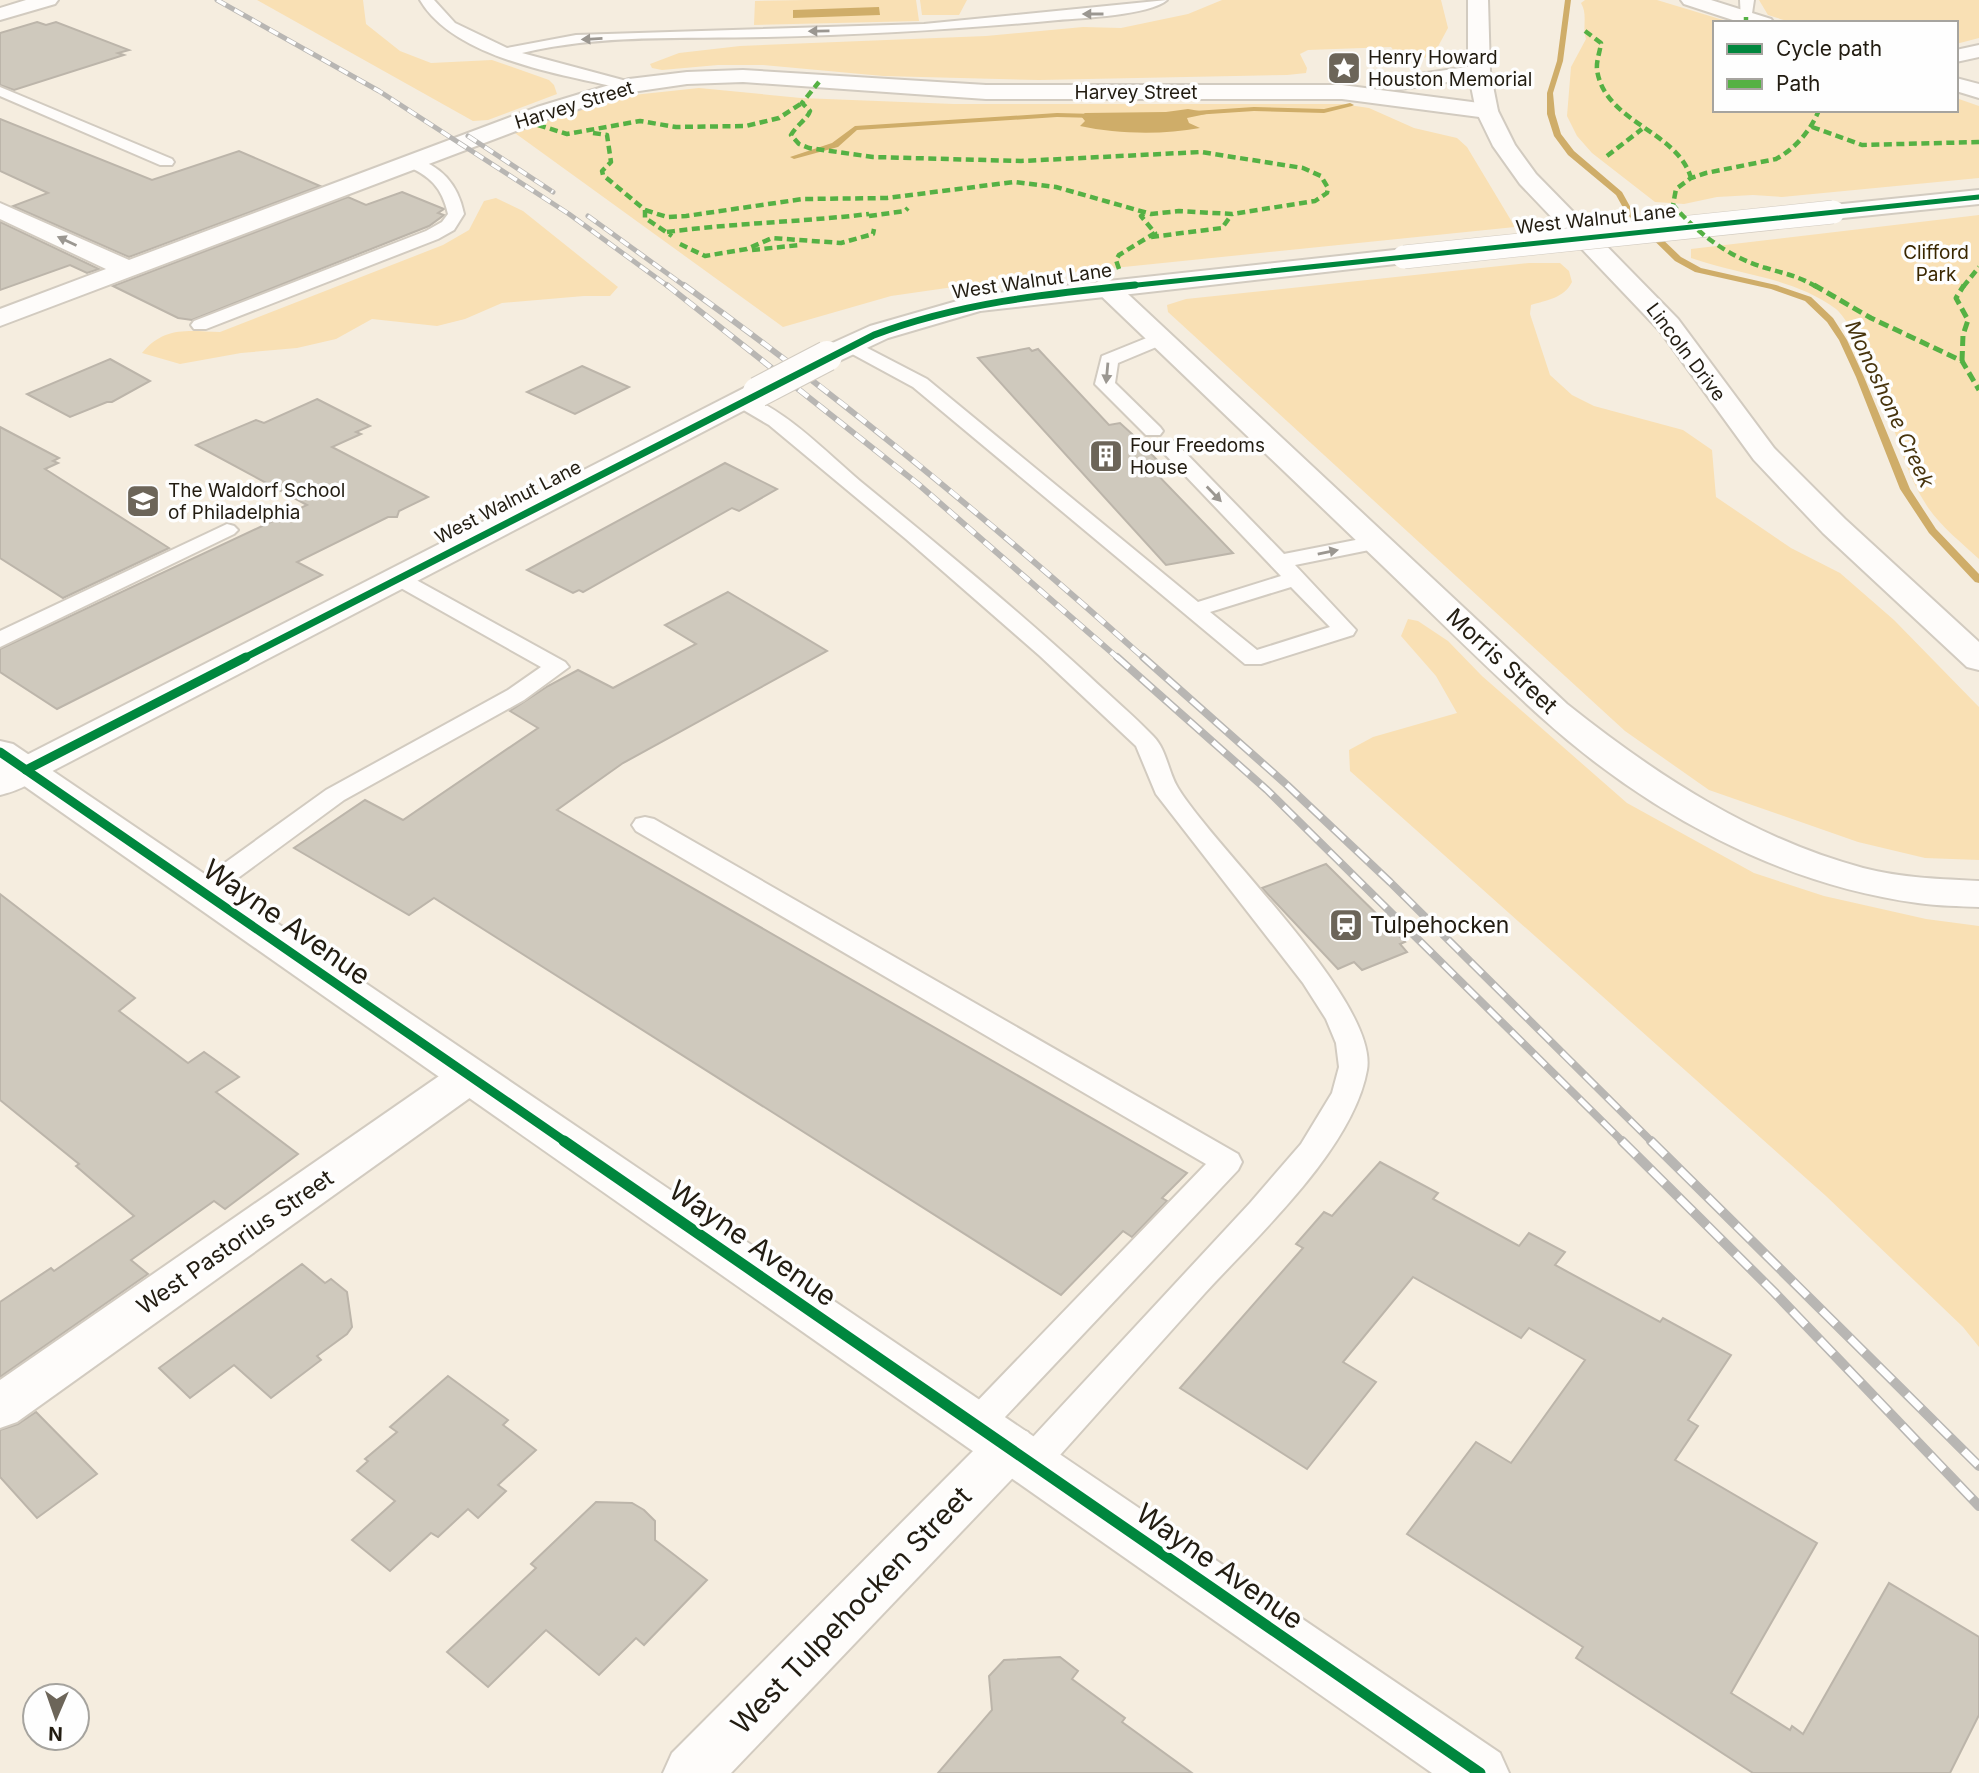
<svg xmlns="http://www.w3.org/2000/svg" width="1979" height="1773" viewBox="0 0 1979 1773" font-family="Inter,sans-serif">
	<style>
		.green { fill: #f9e0b4 }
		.water { fill: #cfad69 }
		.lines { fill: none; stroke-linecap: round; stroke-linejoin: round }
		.stream { fill: #cfad69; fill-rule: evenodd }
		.building { fill: #cfc9bd; stroke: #bcb5aa; stroke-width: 2 }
		.service-casing { stroke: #d2cbc0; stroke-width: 4 }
		.minor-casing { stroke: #d2cbc0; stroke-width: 4 }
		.tertiary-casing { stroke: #d2cbc0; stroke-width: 4 }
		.secondary-casing { stroke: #d2cbc0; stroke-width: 4 }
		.primary-casing { stroke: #d2cbc0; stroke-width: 4 }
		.service { fill: #fefcfa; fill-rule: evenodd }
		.minor { fill: #fefcfa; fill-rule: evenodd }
		.tertiary { fill: #fefcfa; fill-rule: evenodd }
		.secondary { fill: #fefcfa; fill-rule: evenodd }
		.primary { fill: #fefcfa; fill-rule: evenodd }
		.rail-far3-casing { stroke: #b8b6b3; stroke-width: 5 }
		.rail-far2-casing { stroke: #b8b6b3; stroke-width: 6 }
		.rail-far1-casing { stroke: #b8b6b3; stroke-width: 8 }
		.rail-casing { stroke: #b8b6b3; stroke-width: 10 }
		.rail-far3 { stroke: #fefefe; stroke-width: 3.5; stroke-dasharray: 10; stroke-linecap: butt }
		.rail-far2 { stroke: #fefefe; stroke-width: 4.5; stroke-dasharray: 12; stroke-linecap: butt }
		.rail-far1 { stroke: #fefefe; stroke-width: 5; stroke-dasharray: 16; stroke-linecap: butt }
		.rail { stroke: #fefefe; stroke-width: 7; stroke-dasharray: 20; stroke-linecap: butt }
		.tertiary-bridge-far1-casing { stroke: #d2cbc0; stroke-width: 24; stroke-linecap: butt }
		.tertiary-bridge-casing { stroke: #d2cbc0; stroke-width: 32; stroke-linecap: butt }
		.tertiary-bridge-far1 { stroke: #fefcfa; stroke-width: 23 }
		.tertiary-bridge { stroke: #fefcfa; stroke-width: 30 }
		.quiet-far1 { stroke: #55b144; stroke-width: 4.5; stroke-dasharray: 8 4.5; stroke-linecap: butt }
		.quiet { stroke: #55b144; stroke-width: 5; stroke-dasharray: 10 5; stroke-linecap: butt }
		.cycleway-far3-casing { stroke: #fefefe; stroke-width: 8 }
		.cycleway-far2-casing { stroke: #fefefe; stroke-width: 10 }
		.cycleway-far1-casing { stroke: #fefefe; stroke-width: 13 }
		.cycleway-casing { stroke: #fefefe; stroke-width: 16 }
		.cycleway-far3 { stroke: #00873e; stroke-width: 5 }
		.cycleway-far2 { stroke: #00873e; stroke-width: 7 }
		.cycleway-far1 { stroke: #00873e; stroke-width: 9 }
		.cycleway { stroke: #00873e; stroke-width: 11 }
		.oneway { fill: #9b9791 }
		.labels { text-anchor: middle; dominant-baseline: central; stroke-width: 7; stroke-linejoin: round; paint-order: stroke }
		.far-poi-label { font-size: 19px; fill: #221c11; stroke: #fefefe; text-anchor: start }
		.far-street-label { font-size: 19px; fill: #221c11; stroke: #fefefe }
		.far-park-label { font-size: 19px; fill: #3a2700; stroke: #fefefe }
		.far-water-label { font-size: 21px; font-style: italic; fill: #47340d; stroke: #fefefe }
		.street-label { font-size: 23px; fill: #221c11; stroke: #fefefe }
		.poi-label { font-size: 23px; fill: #221c11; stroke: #fefefe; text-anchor: start }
		.near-street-label { font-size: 28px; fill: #221c11; stroke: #fefefe }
	</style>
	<rect width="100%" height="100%" fill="#f5eddf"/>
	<g class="green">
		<path d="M257,0H363L366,24L400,51L431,63L492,60L549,80L554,85L557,94L488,120L473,121Z"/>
		<path d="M806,0H916L919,21L754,25L755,1Z"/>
		<path d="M920,0H967L959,15H922Z"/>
		<path d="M1222,0H1441L1448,28L1434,54L1419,60L1398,56L1391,47L1308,50L1300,54L1307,68L1306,73L1287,75L1039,80L883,76L763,65H718L662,70L652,68L650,64L679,53L740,46L986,36L1083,27L1121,28L1188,14Z"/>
		<path d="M1585,0H1657L1733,23H1715V110H1956V98L1979,106V178L1782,197L1753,195L1717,197L1684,204L1655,202L1592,153L1577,136L1567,116L1571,67L1586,39C1582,26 1588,15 1581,3Z"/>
		<path d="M1759,0H1979V38L1956,44V23H1793L1768,15Z"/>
		<path d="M699,88L801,98L954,104H1342L1369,108L1414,128L1457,138L1467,147L1515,227L1016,278L891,296L783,327L508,128L605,98Z"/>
		<path d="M496,198L523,211L618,287L610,296H584L502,303L465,319L437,326L372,319L336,339L297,348L241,353L180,364L142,353C164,326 188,331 220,332L443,245L469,230L484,201Z"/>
		<path d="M1979,215V559C1962,543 1940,526 1927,506C1893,454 1889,384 1852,330C1847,323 1842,314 1836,309C1793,277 1739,275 1691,258V249Z"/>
		<path d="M1529,263H1560L1569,271L1572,282C1564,298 1547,300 1531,305L1530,314L1550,375L1572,395L1594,406L1683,430L1712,450L1716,497L1791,548L1840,573L1894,620L1979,707V860L1925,858L1858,842L1709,790L1625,731L1168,312L1167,305L1186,299Z"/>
		<path d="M1408,619L1418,621L1448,641L1482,676L1627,803L1754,873L1824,896L1926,919L1979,926V1347L1963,1327L1826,1196L1350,771L1349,750L1373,737L1457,713L1436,676L1401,636Z"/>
	</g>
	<g class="water">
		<path d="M879,7L880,15L793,18V10Z"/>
		<path d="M1188,109L1211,113L1187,118L1189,123L1200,128C1162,135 1117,134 1080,126L1085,121L1081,116L1085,113L1166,112Z"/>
	</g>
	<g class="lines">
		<g class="stream">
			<path d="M1565,0H1571L1563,61L1553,93L1555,114L1561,134L1574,151L1622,192L1632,210L1681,257L1701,268L1776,285L1811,297L1833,318L1847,340L1864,377L1910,489L1936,529L1979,574V583L1975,582L1929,533L1900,489L1856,377L1839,340L1827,322L1805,301L1771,289L1695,272L1675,261L1626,213L1616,195L1568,155L1554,136L1547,114V93L1557,61Z"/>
			<path d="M1350,103L1354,105L1352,106L1324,113L1254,111L1194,115L1190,113L1194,111L1254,107L1324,109Z"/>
			<path d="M1057,113L1096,114L1100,116L1096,118L1057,117L857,130L838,147L794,159L790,157L832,143L855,126Z"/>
		</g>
	</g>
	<g class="building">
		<path d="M37,22L46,25L56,22L129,50L118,53L124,55L14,90L0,85V33Z"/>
		<path d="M0,119L152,180L239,151L320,186L129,257L13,206L48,193L0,171Z"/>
		<path d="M402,192L444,209L438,213L444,215L429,226L192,320L178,318L113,286L348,197L366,205Z"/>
		<path d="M0,222L99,269L87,273L70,265L0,290Z"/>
		<path d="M1029,348L1032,351L1038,349L1109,425L1120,423L1132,434L1159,462L1148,465L1233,553L1166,565L978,358Z"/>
		<path d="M110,359L150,381L112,402H107L70,417L27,394Z"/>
		<path d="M582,366L629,387L575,414L527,392Z"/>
		<path d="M317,399L370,426L356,432L361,434L332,447L428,497L399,511L397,517H388L297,562L322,575L57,709L0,672V649L307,505L196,445L256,420L264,423Z"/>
		<path d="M0,427L59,458L53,461L58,463L45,469L169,548L63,598L0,558Z"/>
		<path d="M725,463L777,489L739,511L732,508L583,592L579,590L573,593L527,570Z"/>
		<path d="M728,592L827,651L623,763L557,810L1187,1173L1162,1198L1167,1201L1132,1237L1123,1231L1061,1295L434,898L409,915L294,848L365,800L403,820L538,728L510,711L548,686L578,670L613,688L696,644L665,625Z"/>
		<path d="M1326,864L1405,942L1400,944L1407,952L1362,970L1354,962L1338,969L1262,888Z"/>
		<path d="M0,894L135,998L119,1011L188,1063L204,1052L239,1077L216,1092L298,1154L225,1209L214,1201L131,1260L148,1274L0,1377V1302L51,1268L54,1271L134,1216L76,1166L79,1164L0,1100Z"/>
		<path d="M1380,1162L1438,1193L1433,1199L1519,1246L1529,1233L1565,1252L1555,1265L1660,1322L1663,1318L1731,1355L1688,1420L1698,1426L1675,1460L1817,1543L1731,1693L1790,1730L1792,1726L1803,1734L1889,1583L1979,1637V1715L1950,1773H1753L1576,1658L1583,1647L1407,1534L1476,1442L1511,1463L1585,1360L1529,1328L1521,1338L1413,1277L1343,1362L1376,1382L1307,1469L1180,1388L1303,1248L1296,1244L1324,1212L1332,1216Z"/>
		<path d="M302,1264L325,1283L331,1279L347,1292L352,1327L347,1334L317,1356L321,1360L271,1398L234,1365L190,1398L159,1368Z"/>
		<path d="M448,1376L508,1420L503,1425L536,1450L498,1485L506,1491L478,1518L468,1509L438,1537L431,1533L390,1571L352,1540L395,1501L357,1471L368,1461L365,1459L397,1432L390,1427Z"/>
		<path d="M36,1412L97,1474L37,1518L0,1477V1430L18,1424Z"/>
		<path d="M596,1502L632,1503L644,1510L655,1521V1540L707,1580L644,1645L636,1638L599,1675L546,1630L488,1687L447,1652L536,1568L531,1564Z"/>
		<path d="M1060,1657L1078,1671L1072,1679L1125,1718L1122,1722L1192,1773H938L992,1710L989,1676L1004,1660Z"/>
	</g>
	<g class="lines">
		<g class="service-casing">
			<g id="service">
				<path d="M420,0H434L455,23L507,48L576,35L924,24L1167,0C1150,15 1082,18 1058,20C961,29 864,35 766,37C685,39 600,34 522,53L634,83L636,86L629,90C566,75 455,60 420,0Z"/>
				<path d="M1740,0H1754L1751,20H1741Z"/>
				<path d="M0,87L172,159L174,162L172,165H160L0,96Z"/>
				<path d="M411,157C441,165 458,184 464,214L454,230L438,239L206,329H194L191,325L194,321L426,231L442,222L448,214C442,187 430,176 405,165L403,162L405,159Z"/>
				<path d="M1159,333L1166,335L1168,339L1166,343L1118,363L1115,383L1160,427L1163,431L1160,435H1146L1095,384L1102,356Z"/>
				<path d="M850,339L927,379L1198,602L1281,576L1160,449L1157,445L1160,441H1174L1284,554L1376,536L1384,537L1387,542L1384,547L1295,565L1356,630L1353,635L1261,664H1245L913,387L843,349L841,345L843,341ZM1291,587L1330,627L1257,650L1210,612Z"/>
				<path d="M742,395C782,406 828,454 860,481C937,544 1015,608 1089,676C1110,696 1133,715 1153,736C1167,750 1168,772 1178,788C1216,850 1379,1002 1367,1070C1353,1149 1257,1236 1205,1293C1151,1353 1097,1414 1043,1474L1031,1478L1019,1474L1014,1463L1019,1452L1250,1203L1301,1144L1332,1093L1339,1067L1336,1043L1326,1019L1303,983L1156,794L1136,746L1040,656L906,539L769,425L735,405L732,401L735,397Z"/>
				<path d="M227,524L234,526L238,530L234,534L0,647V631Z"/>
				<path d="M400,571L565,662L569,667L524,700L344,800L212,897L203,900L194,897L190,891L194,885L326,790L508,690L541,667L392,583L389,578L392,573Z"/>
				<path d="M645,817L654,819L1238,1154L1242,1162L1238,1170L988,1435L976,1439L964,1435L959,1425L964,1415L1206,1164L636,831L632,825L636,819Z"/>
			</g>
		</g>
		<g class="minor-casing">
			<g id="minor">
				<path d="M1979,45V57L1956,62V50Z"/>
				<path d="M1479,65L1487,66L1490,71L1487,76L1394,90L1386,89L1383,84L1386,79L1394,78Z"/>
				<path d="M743,70L986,85H1342L1487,104L1495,106L1498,111L1495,116L1487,118L1342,99H986L743,82L687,84L632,92L553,117L0,326V309L106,269L0,219V203L129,260L537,107L629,79L687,72Z"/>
				<path d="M1106,279L1115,282L1567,704C1656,775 1752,838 1863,868C1901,878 1940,879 1979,881V907C1959,906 1938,906 1918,903C1778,884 1646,812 1541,717C1488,669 1437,618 1385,568C1289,476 1193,384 1097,292L1093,287L1097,282Z"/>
				<path d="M26,759L39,762L44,770C35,784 16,791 0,795V769Z"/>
				<path d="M470,1061L485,1065L491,1076L485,1087L17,1422L0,1428V1380L455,1065Z"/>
				<path d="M1010,1425L1028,1432L1035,1447L1028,1462L731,1773H663L672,1753L992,1432Z"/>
			</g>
		</g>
		<g class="tertiary-casing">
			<g id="tertiary">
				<path d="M26,0H58L55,4L0,20V8Z"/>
				<path d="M1681,0H1711L1771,19L1774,23H1742L1684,4Z"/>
				<path d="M1956,78L1979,84V98L1956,91Z"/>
				<path d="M1979,190V204L1833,219L1824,217L1821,212L1824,207L1833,205Z"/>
				<path d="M1404,249L1413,252L1417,257L1413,262L980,311L888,338L837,362L827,364L817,362L813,356L817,350L870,326L978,295Z"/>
				<path d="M758,384L768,386L772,392L768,398L39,778L26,781L13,778L8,770L13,762L748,386Z"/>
			</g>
		</g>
		<g class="secondary-casing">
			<path id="secondary" d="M0,741L13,744L1500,1753L1509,1773H1432L0,769Z"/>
		</g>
		<g class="primary-casing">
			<path id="primary" d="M1468,0H1488L1490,71L1498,111L1515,145L1536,174L1678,319L1774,448L1845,519L1979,642V670L1967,667L1823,533L1754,460L1660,331L1520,184L1493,146L1476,111L1468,71Z"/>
		</g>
		<use href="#service" class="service"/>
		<use href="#minor" class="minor"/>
		<use href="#tertiary" class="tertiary"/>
		<use href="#secondary" class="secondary"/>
		<use href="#primary" class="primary"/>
		<g class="rail-far3-casing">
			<g id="rail-far3">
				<path d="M217,0L379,91L569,214L669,287"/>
				<path d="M468,136L553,192"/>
				<path d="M588,216L686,287"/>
			</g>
		</g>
		<g class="rail-far2-casing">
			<g id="rail-far2">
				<path d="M667,285L918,484L1119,659"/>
				<path d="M684,285C845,400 997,527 1145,659"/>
			</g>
		</g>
		<g class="rail-far1-casing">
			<g id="rail-far1">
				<path d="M1117,657L1267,790L1624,1143"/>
				<path d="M1143,657L1287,785L1390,882L1653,1143"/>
			</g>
		</g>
		<g class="rail-casing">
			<g id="rail">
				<path d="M1622,1141L1774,1292L1979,1506"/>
				<path d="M1651,1141L1979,1466"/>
			</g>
		</g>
		<use href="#rail-far3" class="rail-far3"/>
		<use href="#rail-far2" class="rail-far2"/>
		<use href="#rail-far1" class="rail-far1"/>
		<use href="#rail" class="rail"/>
		<g class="tertiary-bridge-far1-casing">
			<path id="tertiary-bridge-far1" d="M1404,257L1833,212"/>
		</g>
		<g class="tertiary-bridge-casing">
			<path id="tertiary-bridge" d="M758,392L827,356"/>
		</g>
		<use href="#tertiary-bridge-far1" class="tertiary-bridge-far1"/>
		<use href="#tertiary-bridge" class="tertiary-bridge"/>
		<g class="quiet-far1">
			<path d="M1746,17V23"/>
			<path d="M1585,31L1601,43C1600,52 1596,61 1597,70C1605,123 1677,130 1691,178"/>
			<path d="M538,125L567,134L640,121L676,127L746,126L779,118L802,103"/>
			<path d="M1812,127L1862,145L1979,142"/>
			<path d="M593,133L607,135L611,162L602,171L603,175L645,210V218L672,236"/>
			<path d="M1607,156L1642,129"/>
			<path d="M645,210L667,217L686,216L803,199L887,198L1014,182L1056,187L1151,214L1179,211L1232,214L1315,201L1327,193L1328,188L1321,176L1303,168L1201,152L1021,161L873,157L809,148L799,144L791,135C796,126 808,118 810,111L802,103L819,82"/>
			<path d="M869,216L905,211L908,208"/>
			<path d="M667,232C734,223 802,222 869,214"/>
			<path d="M1151,237L1222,228L1232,214"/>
			<path d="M680,244L705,256L747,249L772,238L841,243L873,234L874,229"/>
			<path d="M752,250L800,245"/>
			<path d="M1119,269L1116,260L1119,255L1155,233L1141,216L1145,213"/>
			<path d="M1817,287C1798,276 1786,274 1766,268C1730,258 1697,233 1673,205L1676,189L1691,178L1706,173L1776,159C1796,148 1811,130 1819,110"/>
			<path d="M1963,287L1979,267"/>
		</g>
		<g class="quiet">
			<path d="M1814,285L1871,318L1962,361L1979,390"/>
			<path d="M1962,361L1963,335L1968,320L1956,298L1964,285"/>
		</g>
		<g class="cycleway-far3-casing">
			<path id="cycleway-far3" d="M1118,287L1979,197"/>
		</g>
		<g class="cycleway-far2-casing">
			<path id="cycleway-far2" d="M242,659L874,335C959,303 1045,294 1135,285"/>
		</g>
		<g class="cycleway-far1-casing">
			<g id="cycleway-far1">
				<path d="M0,752L567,1143"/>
				<path d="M26,770L246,657"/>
			</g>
		</g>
		<g class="cycleway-casing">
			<path id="cycleway" d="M564,1141L1480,1773"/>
		</g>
		<use href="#cycleway-far3" class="cycleway-far3"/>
		<use href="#cycleway-far2" class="cycleway-far2"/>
		<use href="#cycleway-far1" class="cycleway-far1"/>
		<use href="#cycleway" class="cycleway"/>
	</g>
	<defs><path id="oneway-solid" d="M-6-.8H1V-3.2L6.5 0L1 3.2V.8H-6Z" transform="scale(1.75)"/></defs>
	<g class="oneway">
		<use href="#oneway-solid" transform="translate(1093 14) rotate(180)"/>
		<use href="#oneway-solid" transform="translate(819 31) rotate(179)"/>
		<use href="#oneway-solid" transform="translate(592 39) rotate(177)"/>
		<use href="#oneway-solid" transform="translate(67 241) rotate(-155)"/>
		<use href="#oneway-solid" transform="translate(1107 373) rotate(95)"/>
		<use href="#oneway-solid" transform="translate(1214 494) rotate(46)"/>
		<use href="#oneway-solid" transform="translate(1328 552) rotate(-12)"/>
	</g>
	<defs>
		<g id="sight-square" transform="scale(1.75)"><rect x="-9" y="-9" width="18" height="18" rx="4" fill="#6c6559" stroke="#fefefe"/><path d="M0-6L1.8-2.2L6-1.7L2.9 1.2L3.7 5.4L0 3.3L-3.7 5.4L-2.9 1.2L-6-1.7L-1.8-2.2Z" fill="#fff"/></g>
		<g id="building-square" transform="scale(1.75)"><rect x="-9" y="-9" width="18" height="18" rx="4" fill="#6c6559" stroke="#fefefe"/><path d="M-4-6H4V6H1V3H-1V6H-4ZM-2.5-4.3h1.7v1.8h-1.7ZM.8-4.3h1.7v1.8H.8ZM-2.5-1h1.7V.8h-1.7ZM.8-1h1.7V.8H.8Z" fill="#fff"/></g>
		<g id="school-square" transform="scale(1.75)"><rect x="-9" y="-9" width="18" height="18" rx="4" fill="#6c6559" stroke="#fefefe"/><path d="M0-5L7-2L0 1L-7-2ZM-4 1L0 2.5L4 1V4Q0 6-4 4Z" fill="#fff"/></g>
		<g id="station-square" transform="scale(1.75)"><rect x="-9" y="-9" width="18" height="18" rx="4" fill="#6c6559" stroke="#fefefe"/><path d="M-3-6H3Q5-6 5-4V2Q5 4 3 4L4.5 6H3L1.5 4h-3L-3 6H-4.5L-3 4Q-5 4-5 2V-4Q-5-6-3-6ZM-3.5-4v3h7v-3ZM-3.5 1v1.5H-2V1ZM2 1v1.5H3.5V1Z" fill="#fff"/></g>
	</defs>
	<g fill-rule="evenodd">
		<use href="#sight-square" x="1344" y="68"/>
		<use href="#building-square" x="1106" y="456"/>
		<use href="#school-square" x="143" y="501"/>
		<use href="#station-square" x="1346" y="925"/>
	</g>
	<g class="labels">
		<g class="far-poi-label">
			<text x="1368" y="57">Henry Howard<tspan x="1368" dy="22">Houston Memorial</tspan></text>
			<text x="1130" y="445">Four Freedoms<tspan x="1130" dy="22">House</tspan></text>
			<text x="168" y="490">The Waldorf School<tspan x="168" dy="22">of Philadelphia</tspan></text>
		</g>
		<g class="far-street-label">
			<text x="1136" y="92">Harvey Street</text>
			<text transform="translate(574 105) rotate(-17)">Harvey Street</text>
			<text transform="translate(1596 219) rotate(-6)">West Walnut Lane</text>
			<text transform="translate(1032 281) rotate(-8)">West Walnut Lane</text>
			<text transform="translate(1686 352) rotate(53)">Lincoln Drive</text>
			<text transform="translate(508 502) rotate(-27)">West Walnut Lane</text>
		</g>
		<g class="far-park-label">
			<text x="1936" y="252">Clifford<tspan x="1936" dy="22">Park</tspan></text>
		</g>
		<g class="far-water-label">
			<text transform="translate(1890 404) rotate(65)">Monoshone Creek</text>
		</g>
		<g class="street-label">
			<text transform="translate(1502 661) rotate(43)">Morris Street</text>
			<text transform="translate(235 1242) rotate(-35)">West Pastorius Street</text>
		</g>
		<g class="poi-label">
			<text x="1370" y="925">Tulpehocken</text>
		</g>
		<g class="near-street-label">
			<text transform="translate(287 922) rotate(35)">Wayne Avenue</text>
			<text transform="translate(753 1243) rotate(35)">Wayne Avenue</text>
			<text transform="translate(1220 1566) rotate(35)">Wayne Avenue</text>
			<text transform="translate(851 1610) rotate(-46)">West Tulpehocken Street</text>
		</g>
	</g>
	<rect x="1713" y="21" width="245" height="91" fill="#fefefe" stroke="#a6a49f" stroke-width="2"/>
	<rect x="1727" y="44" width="35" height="10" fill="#00873e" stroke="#a6a49f" stroke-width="2"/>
	<text x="1776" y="56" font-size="21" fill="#221c11">Cycle path</text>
	<rect x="1727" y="79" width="35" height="10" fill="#55b144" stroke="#a6a49f" stroke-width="2"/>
	<text x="1776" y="91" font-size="21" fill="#221c11">Path</text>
	<g transform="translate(56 1717) rotate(182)"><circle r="33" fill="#fefefe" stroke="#a6a49f" stroke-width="2"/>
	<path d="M0-5L12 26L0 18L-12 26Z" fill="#6c6559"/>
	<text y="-10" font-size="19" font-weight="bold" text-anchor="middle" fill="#221c11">N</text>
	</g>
</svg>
